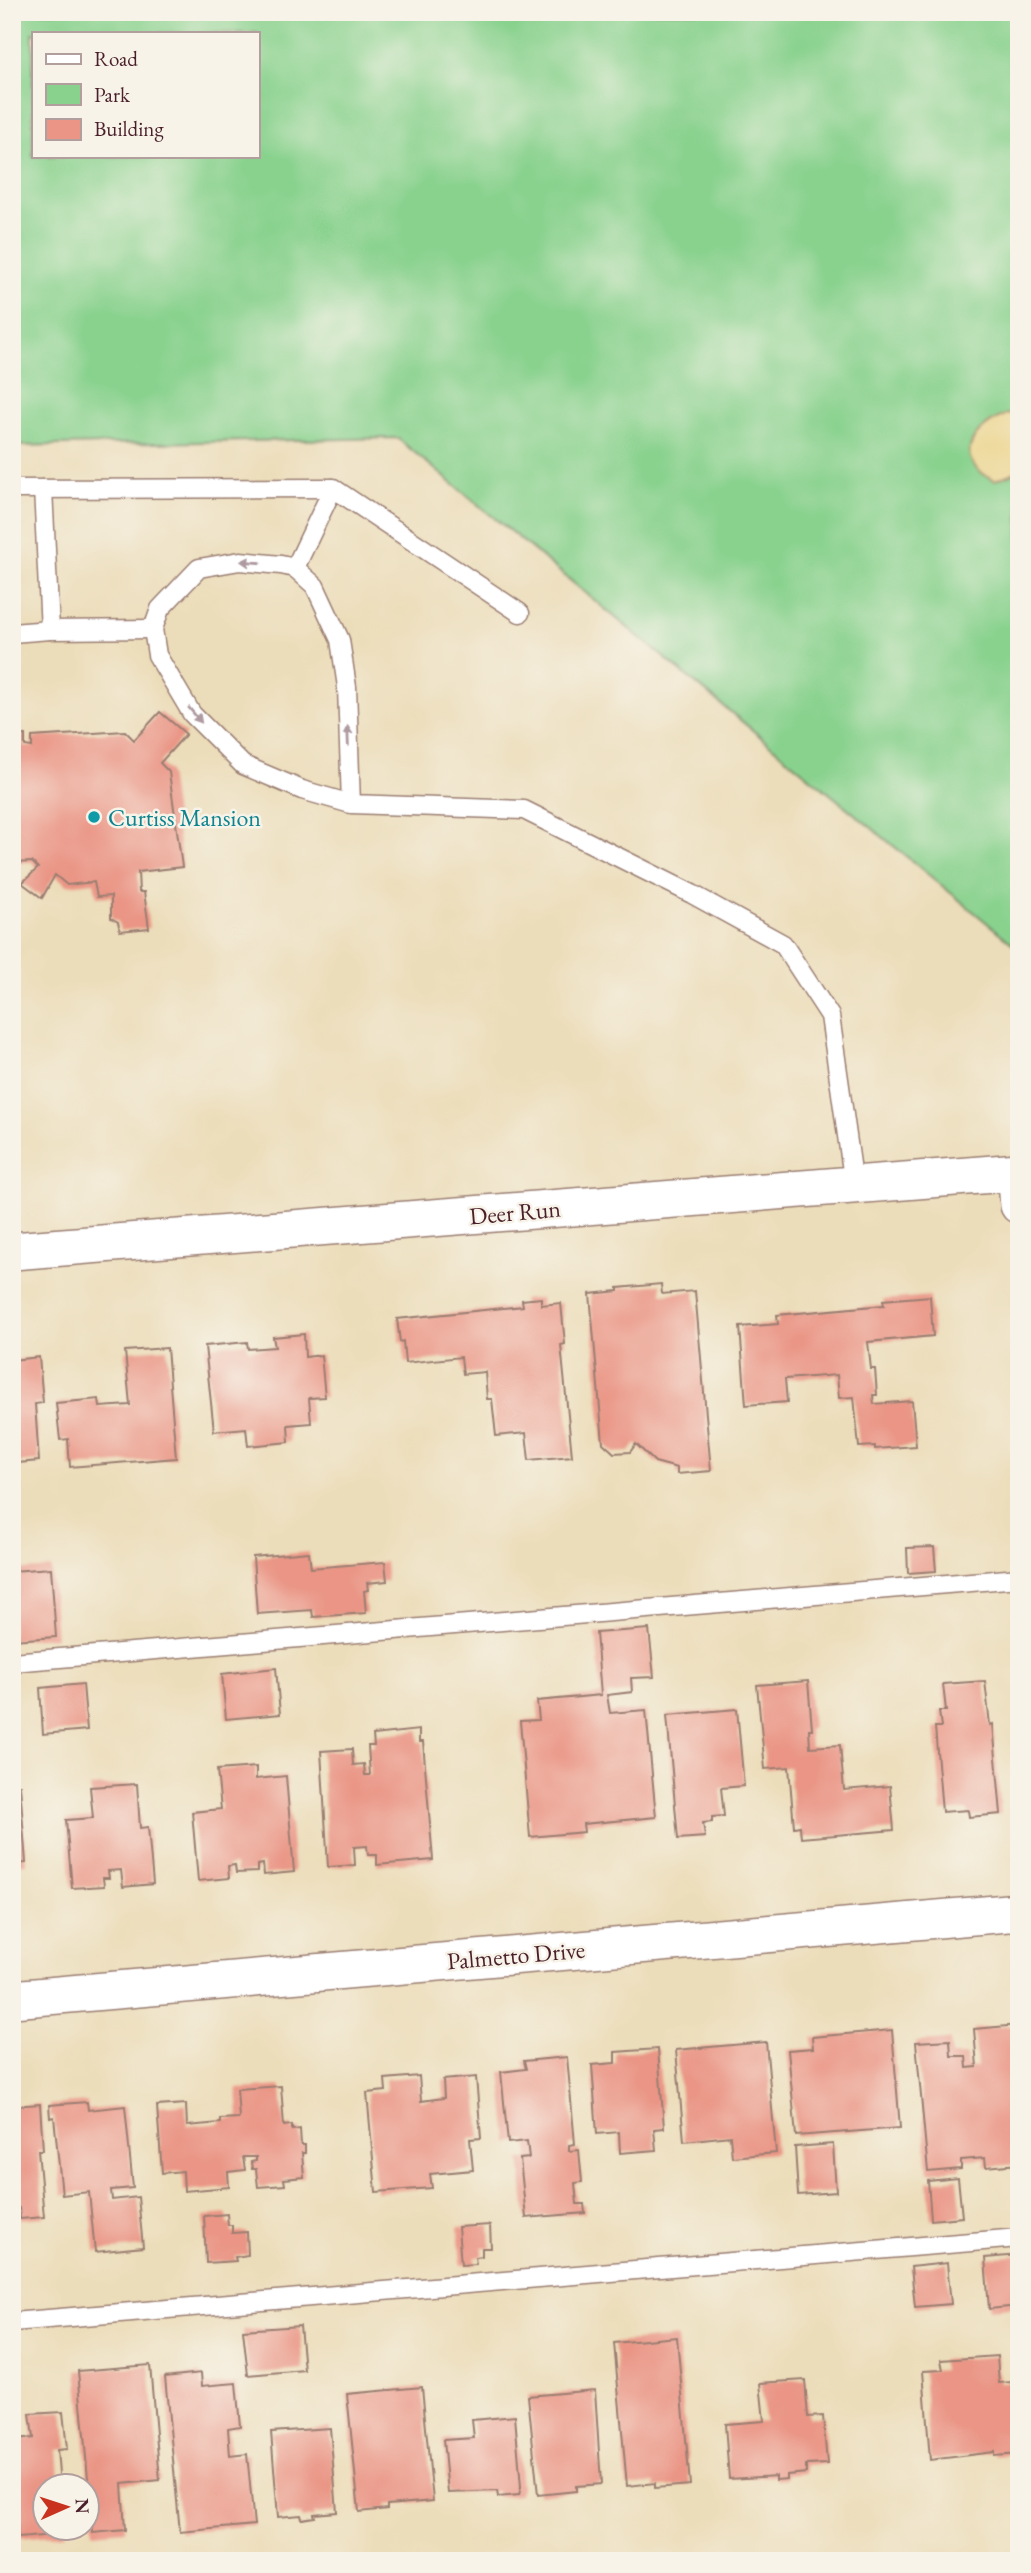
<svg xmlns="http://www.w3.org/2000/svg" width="1031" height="2573" viewBox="0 0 1031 2573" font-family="'EB Garamond',serif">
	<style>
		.green { fill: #89d28e; stroke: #6a785c; stroke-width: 2; fill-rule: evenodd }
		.sand { fill: #eeda9e; stroke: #9c7c64; stroke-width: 2 }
		.building { fill: #ea9585 }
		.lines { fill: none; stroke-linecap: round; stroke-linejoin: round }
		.service-casing { stroke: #9b7e72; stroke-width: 21 }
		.minor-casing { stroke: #9b7e72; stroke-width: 40 }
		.service { stroke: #fff; stroke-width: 18 }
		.minor { stroke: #fff; stroke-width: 37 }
		.oneway { fill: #ae9aa0 }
		.culture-dot { fill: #0f9aa8; stroke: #f7f3e8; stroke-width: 2.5 }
		.labels { text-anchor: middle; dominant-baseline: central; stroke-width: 5; stroke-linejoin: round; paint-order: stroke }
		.culture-label { font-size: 24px; fill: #0d838f; stroke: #f7f3e8; text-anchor: start }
		.street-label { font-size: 24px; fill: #4a1f2b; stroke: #f7f3e8 }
	</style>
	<rect width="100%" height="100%" fill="#f7f3e8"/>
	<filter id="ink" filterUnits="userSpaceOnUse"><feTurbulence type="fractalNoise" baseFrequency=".0143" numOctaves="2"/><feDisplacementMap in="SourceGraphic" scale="14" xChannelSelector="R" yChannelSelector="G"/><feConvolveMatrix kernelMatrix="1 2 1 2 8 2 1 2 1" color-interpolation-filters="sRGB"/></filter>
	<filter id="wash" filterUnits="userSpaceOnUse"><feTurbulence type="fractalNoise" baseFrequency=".00686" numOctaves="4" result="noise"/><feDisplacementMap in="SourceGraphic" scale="28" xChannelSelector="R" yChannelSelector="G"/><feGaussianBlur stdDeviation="1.57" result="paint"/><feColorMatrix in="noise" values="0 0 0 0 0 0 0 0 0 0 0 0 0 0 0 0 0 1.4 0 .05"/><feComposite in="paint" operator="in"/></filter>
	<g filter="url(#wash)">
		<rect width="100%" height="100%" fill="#ecddba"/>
		<path class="green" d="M12,12H1019V949L397,438L12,446ZM33,33H257V156H33Z"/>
		<path class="sand" d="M1019,411V471L995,480C942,458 982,418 1019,411Z"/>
		<g id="blocks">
			<g class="building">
				<path d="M160,712L186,734L160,763L169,772L182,867L138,872L139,892H144L149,928L120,931L118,922L111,918V896L97,897L94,882L67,885L55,875L42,898L22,883L38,868L32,862L12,863V737L25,735V746L32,747V737L125,731L134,740Z"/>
				<path d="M661,1284L662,1294L695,1291L711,1471L677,1474V1468L655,1462L636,1444L630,1452L614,1453L603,1443L590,1294L618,1291V1288Z"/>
				<path d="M930,1296L933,1336L868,1342L871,1369H875L877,1395H873L874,1404L912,1401L916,1446L875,1449V1446L859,1447L854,1397L839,1398L837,1375L785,1379L787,1402L746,1405L740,1327L778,1324L777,1315L884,1305L883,1300Z"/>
				<path d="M541,1298V1305L561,1303L565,1344L561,1345L572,1456L529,1460L526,1433L496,1436L492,1399H487L485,1372L463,1374L461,1357L405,1363L403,1341L400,1342L397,1319L523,1306L522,1300Z"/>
				<path d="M304,1334L305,1357L321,1355L325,1397L309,1398L311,1423L288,1425L289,1442L248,1446L246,1428L214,1431L205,1346L247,1342L248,1349L275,1347L273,1337Z"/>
				<path d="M167,1348L176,1458L70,1467L68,1439L60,1440L56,1403L99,1399L100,1407L130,1405L125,1351Z"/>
				<path d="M39,1357L43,1403L35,1404L39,1461L18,1463L21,1492H12V1360Z"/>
				<path d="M934,1547L936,1571L908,1573L907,1548Z"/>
				<path d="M309,1552L311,1568L385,1562L387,1581L367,1583L368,1590L364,1591L366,1613L313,1617L312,1610L257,1614L253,1557Z"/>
				<path d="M51,1568L56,1637L12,1640V1571Z"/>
				<path d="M649,1629L654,1677L631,1678L632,1692L607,1695L610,1713L646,1710L656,1817L583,1824L584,1832L530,1837L520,1721L539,1720L537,1701L601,1695L596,1633Z"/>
				<path d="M276,1668L280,1714L226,1719L222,1674Z"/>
				<path d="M808,1681L812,1729H809L810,1747L840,1745L844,1790L890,1786L894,1830L801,1838L800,1826L794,1827L789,1767L765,1769L757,1685Z"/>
				<path d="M985,1681L990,1725L993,1724L1001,1814L969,1817L968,1810L942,1812L935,1727H941L939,1711H946L943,1684Z"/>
				<path d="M83,1684L87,1730L43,1734L40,1688Z"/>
				<path d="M737,1709L744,1786L721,1788L724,1816L712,1817V1822L703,1823L705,1837L678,1839L667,1715Z"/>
				<path d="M419,1730V1742H423L433,1860L377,1865V1855H368L367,1846L354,1847L355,1865L328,1867L321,1751L352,1749L353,1765L364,1764L365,1775H370L368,1746H374L373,1735Z"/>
				<path d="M256,1767V1779L286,1776L294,1872L264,1875L263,1864L257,1865V1872L236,1873L235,1865L228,1866L229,1878L198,1881L192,1812L221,1809L217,1770Z"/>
				<path d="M137,1784L140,1828L148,1827L153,1884L123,1887L121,1870L108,1871L109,1878H103L104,1886L72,1888L66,1820L93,1818L90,1787Z"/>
				<path d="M20,1785L26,1863L12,1864V1786Z"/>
				<path d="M1019,2025V2164L986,2167L985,2158L961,2160V2169L928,2172L916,2042L950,2040L951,2056H966L967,2068L977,2067L974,2029Z"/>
				<path d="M892,2030L900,2128L796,2136L788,2050L813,2048L812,2037Z"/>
				<path d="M766,2042L776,2153L732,2157L730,2136L684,2141L676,2050Z"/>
				<path d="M658,2049L664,2128L654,2129L656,2150L620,2153L619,2132L597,2134L592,2065L615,2063V2052Z"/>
				<path d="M567,2057L575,2144L569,2145V2151L579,2150L582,2182L575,2183L577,2204H584L585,2213L526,2218L520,2159L529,2158L527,2141L508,2143L501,2072L526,2069L524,2061Z"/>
				<path d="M419,2076L421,2101L444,2098L443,2080L476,2077L481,2138L470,2139L473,2170L430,2174L432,2188L376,2192L367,2093L386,2091L385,2079Z"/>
				<path d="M281,2086L284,2126L292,2125V2130L300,2129L301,2145H305V2153H302L304,2177L284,2179L285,2185L258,2187L256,2169H252L251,2162L256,2161V2157H243L245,2170L228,2172L229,2187L184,2191L183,2171L162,2173L157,2106L186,2104L187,2126L220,2123V2119L239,2118L237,2089Z"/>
				<path d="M87,2102L88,2110L125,2106L133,2188L111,2190L112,2200L138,2197L143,2247L95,2252L89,2192L62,2195L54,2117L50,2118L49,2105Z"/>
				<path d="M40,2104L43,2150H38L44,2217L20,2219L19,2208H12L13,2106Z"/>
				<path d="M833,2144L836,2192L798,2195L795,2147Z"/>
				<path d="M958,2178L962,2217L931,2220L928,2181Z"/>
				<path d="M227,2214L228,2225H232V2233L247,2232L248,2255L235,2257L236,2261L206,2263L204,2216Z"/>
				<path d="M490,2225L491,2248H482V2256L475,2257L476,2264L461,2265L458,2227Z"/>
				<path d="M1019,2255V2306L989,2309L985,2258Z"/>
				<path d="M947,2263L951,2304L915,2307L911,2267Z"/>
				<path d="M300,2326L304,2370L248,2375L243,2330Z"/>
				<path d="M677,2337L690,2485L655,2488V2483L627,2486L614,2343Z"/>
				<path d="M997,2356L999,2383L1012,2382L1013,2389H1019V2413H1015L1016,2427H1019V2454L994,2456V2452L930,2460L923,2371L943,2370L941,2360Z"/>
				<path d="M150,2365L160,2480L122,2484L125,2530L93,2533L78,2371Z"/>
				<path d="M201,2373L202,2386L236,2383L240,2426L228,2428L230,2456L247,2454L254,2525L180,2532L165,2377Z"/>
				<path d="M805,2380L808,2417L823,2416L827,2464L806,2465V2473L787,2475V2479L776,2480V2476L729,2479L725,2424L764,2421L760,2383Z"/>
				<path d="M422,2387L433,2501L387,2505V2509L359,2512L347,2394Z"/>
				<path d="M595,2390L601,2484L576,2486V2491L538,2495L528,2396Z"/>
				<path d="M63,2412L67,2449L57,2450L60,2486H46V2528H64L65,2534L18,2538L16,2505H12V2493H15L12,2449H16V2440L33,2438L30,2414Z"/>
				<path d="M515,2416L521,2487L519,2495L498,2497L497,2491L448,2493L443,2440L474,2438L472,2420Z"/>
				<path d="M330,2428L337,2512L314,2514L315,2517L308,2518L302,2519L301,2515L278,2517L271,2432Z"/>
			</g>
		</g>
	</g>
	<g filter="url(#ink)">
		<use href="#blocks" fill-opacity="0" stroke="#9b7e72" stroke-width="2"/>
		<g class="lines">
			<g class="service-casing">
				<g id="service">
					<path d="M12,489L333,488"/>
					<path d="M43,489L50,630L153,629"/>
					<path d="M295,568L333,488L520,613"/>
					<path d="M12,633L50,630"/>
					<path d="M351,804L347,687L340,640L315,586L295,568L281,565L240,561L199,568L160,609L153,629L157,655L192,714L243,765L302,790L351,804L524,810L692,894L783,944L830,1016L854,1185"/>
					<path d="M12,1662L1019,1578"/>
					<path d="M12,2322L1019,2238"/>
				</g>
			</g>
			<g class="minor-casing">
				<g id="minor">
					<path d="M1016,1172L1019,1205"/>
					<path d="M12,1251L1019,1172"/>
					<path d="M12,1999L1019,1912"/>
				</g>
			</g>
			<use href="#service" class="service"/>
			<use href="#minor" class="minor"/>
		</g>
		<defs><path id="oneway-solid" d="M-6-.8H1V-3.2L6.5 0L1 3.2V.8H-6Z" transform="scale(1.75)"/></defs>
		<g class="oneway">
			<use href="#oneway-solid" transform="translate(251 562) rotate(-176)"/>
			<use href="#oneway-solid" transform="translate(195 715) rotate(50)"/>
			<use href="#oneway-solid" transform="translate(348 736) rotate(-92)"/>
		</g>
	</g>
	<circle class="culture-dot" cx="94" cy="817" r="7"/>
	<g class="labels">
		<g class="culture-label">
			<text x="108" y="817">Curtiss Mansion</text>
		</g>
		<g class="street-label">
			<text transform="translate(515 1212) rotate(-5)">Deer Run</text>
			<text transform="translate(516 1955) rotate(-5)">Palmetto Drive</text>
		</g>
	</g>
	<rect width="1031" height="2573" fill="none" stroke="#f7f3e8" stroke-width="42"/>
	<rect x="32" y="32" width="228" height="126" fill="#f7f3e8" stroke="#b29e9c" stroke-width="2"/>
	<rect x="46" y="54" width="35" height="10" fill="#ffffff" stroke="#b29e9c" stroke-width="2"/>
	<text x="94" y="66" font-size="21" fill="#4a1f2b">Road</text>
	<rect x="46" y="84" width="35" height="21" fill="#89d28e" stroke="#b29e9c" stroke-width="2"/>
	<text x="94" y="102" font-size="21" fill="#4a1f2b">Park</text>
	<rect x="46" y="119" width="35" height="21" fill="#ea9585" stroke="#b29e9c" stroke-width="2"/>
	<text x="94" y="136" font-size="21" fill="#4a1f2b">Building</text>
	<g transform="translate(66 2507) rotate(87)"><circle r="33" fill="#f7f3e8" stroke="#b29e9c" stroke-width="2"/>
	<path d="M0-5L12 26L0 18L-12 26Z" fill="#c8321e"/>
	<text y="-10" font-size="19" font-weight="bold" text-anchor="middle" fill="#4a1f2b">N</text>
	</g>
</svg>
